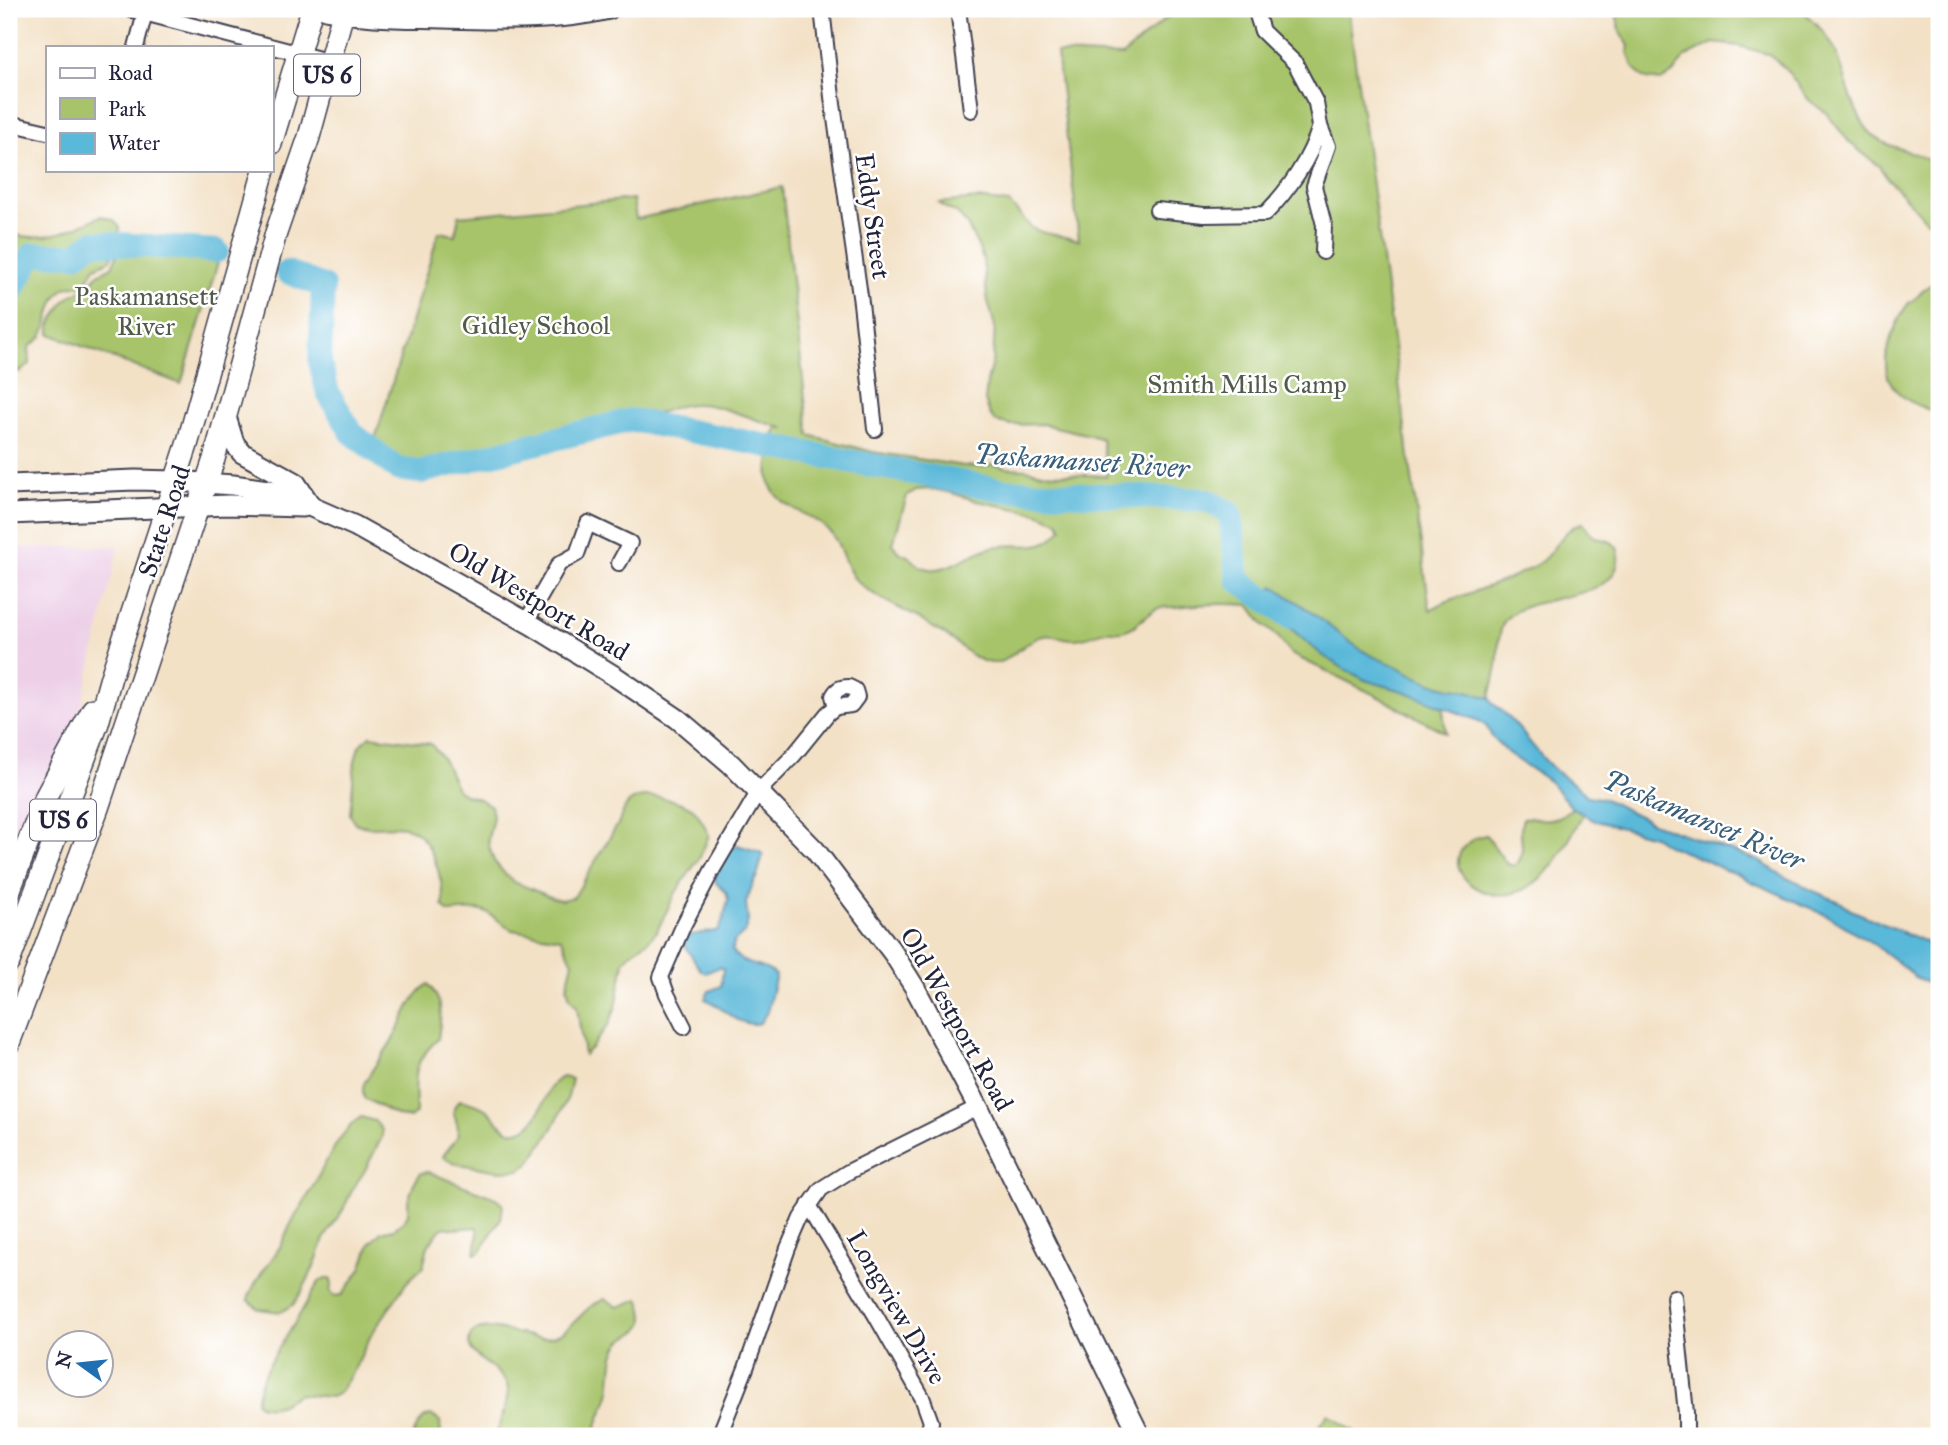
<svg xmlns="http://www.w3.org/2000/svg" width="1948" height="1445" viewBox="0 0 1948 1445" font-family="'IM FELL Great Primer',serif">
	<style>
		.built { fill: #edd0e8 }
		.green { fill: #a7c46b; stroke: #647353; stroke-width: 2; fill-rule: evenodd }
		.water { fill: #5ab8d9; stroke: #3e6d8a; stroke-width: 2 }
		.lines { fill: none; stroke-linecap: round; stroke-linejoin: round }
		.river { stroke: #5ab8d9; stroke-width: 24 }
		.street-casing { stroke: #413f50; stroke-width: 18 }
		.secondary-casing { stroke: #413f50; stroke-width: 23 }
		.primary-casing { stroke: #413f50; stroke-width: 24 }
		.street { stroke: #fff; stroke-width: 14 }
		.secondary { stroke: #fff; stroke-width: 19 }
		.primary { stroke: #fff; stroke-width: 21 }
		.labels { text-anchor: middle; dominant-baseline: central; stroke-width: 5; stroke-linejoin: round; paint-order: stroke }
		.shield { fill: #fff; stroke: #646476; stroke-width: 2 }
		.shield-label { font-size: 24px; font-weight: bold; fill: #22223b }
		.street-label { font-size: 26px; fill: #22223b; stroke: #fff }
		.park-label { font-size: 26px; fill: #515b4c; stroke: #fff }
		.water-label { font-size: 28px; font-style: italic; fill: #385e7a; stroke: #fff }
	</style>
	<rect width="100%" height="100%" fill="#fff"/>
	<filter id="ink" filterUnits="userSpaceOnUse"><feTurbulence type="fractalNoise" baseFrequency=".0143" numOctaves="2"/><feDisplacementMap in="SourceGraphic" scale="14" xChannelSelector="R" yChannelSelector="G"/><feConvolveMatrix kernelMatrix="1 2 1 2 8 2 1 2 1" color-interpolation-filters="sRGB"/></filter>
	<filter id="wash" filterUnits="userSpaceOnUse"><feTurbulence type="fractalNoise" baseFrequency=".00686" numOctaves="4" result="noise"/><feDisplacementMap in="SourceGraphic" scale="28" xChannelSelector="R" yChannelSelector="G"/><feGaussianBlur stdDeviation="1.57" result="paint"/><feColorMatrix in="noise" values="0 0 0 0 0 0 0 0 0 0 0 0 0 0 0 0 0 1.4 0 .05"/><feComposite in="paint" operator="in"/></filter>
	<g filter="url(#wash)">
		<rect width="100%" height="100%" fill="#f3e1c6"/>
		<path class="built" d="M119,546L54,821L9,933V548Z"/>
		<g class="green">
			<path d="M1177,9H1348L1430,610L1443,603C1466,594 1529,574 1544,559C1556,547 1566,526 1583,523L1593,536L1611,542L1617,547C1631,606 1530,590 1506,619C1497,630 1499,652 1497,666C1495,677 1492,688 1490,698L1455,688L1440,687L1446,733L1373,694L1291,654L1278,637L1263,624L1249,605C1224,603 1200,604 1175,607C1170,607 1163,607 1158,608C1145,614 1137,628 1122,631C1117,632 1112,630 1106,631C1096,633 1085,639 1075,639C1064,640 1054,633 1043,636C1026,639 1007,665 992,663C973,661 962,646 947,636C938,630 928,626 920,619C902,609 868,594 855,579C842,563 842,542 826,528C809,512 780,509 771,486C764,471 773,443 777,427L786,429C774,425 761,422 749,417C727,410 708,401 684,405C662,409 643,421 621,427L526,446L412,464L399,462L375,439L439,232L455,235L459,216L633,199L636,219L782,187L809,435L873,452L964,466L981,467L992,464L1008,468L1026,469L1043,473L1107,476L1102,439L1090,435L1042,424L1011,425L995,421L990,414L985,401L987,382L993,358L995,327L987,297L983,260L978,246L966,223L956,212L947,209L939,203L977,199L1009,203L1032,228L1041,232L1079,240L1057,53L1122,56ZM932,489L952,493L977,501L1037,513L1058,521L1062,528C1042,556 1020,541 993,547C972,551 943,577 922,567C917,565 913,560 909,557C901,553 897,553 893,544L907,496L916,490Z"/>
			<path d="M1615,9H1799C1813,19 1830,37 1837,54C1847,80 1851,108 1868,130C1886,152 1920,148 1939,168V225L1927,221L1887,178L1879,166L1850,143L1826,113L1809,100L1785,68L1768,54L1739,46L1713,43L1685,57L1673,73L1661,81L1647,79L1639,74L1633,67L1628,52L1629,46L1620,31Z"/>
			<path d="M101,216L114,220L120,228L111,260L95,267L85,285C79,287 74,285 68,287C49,294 51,324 42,336C40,340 33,344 29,347L30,364L21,371L9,375V233C42,244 71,230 101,216Z"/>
			<path d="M122,244L131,251L171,253L219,259L181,384L50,334V325L64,302L71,296L87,287L98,274L112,267Z"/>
			<path d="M1939,282V413C1892,400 1873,375 1895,328C1899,320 1902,310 1909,303C1911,301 1915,299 1917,297C1924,289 1928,284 1939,282Z"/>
			<path d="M370,736L431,744L443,759L457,789L466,795L479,799L491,806L493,817L488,839L489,846L494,861L504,873L514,882L553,898L561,900L574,897C589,873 602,849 617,826C621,819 623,807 630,802C642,794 659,797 672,800C697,807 698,812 709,835L700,857L676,892L657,931L648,941L631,953L624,962L616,1007L610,1022L592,1047L584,1055L577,1007L570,998L567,987L573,962L561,938L512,930L488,913L478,910L448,912L443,906C445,883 431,831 404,827C387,824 371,831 355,823L350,814L355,761L359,746Z"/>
			<path d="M1572,808L1583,814C1570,838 1556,868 1533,884C1524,890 1513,895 1502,895C1479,896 1445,872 1463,848C1469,841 1477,836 1486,835L1507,864L1514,866C1530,854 1516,835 1523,819C1530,816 1533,818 1540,819C1553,821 1562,816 1572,808Z"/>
			<path d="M428,984C445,1004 441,1014 438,1039C409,1066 416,1076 416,1113L410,1118L398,1116L364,1098C363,1091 362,1087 365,1082C373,1067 384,1054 393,1039C405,1020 409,998 428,984Z"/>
			<path d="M562,1077L572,1079L568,1097L553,1128L529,1164L519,1170L498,1171L454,1163L443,1157C446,1148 457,1143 458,1133C460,1119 446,1112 460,1100C469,1102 480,1105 487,1110C500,1121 507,1141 528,1126C545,1114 543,1086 562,1077Z"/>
			<path d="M361,1117L375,1121L382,1130V1137L364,1172L353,1188L343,1210L324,1239L314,1267L302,1291L293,1305L281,1312L259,1309L248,1300C254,1279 271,1263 281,1245C286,1237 288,1228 293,1220C298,1210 305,1202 310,1192C323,1169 339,1131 361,1117Z"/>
			<path d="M428,1172L496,1198L503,1205L501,1218L480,1252L475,1254L478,1233L477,1227L454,1229L445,1227L440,1230L428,1246L423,1267L407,1282L371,1335L356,1366L339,1393L331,1397L299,1394L281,1404L270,1407L259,1405L256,1402C261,1372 273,1358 288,1334C299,1317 308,1299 319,1282L325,1278H330L332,1284L330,1291L334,1296L342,1295L361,1269L370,1244L381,1232L394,1229L404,1221L408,1214V1201L414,1183L421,1173Z"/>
			<path d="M604,1299C611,1301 613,1305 619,1307L639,1299C643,1305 646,1319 642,1326C638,1333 627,1336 621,1342C610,1355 613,1375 610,1390C607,1406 597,1420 594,1436H495C499,1429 509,1396 508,1389C505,1369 467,1358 469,1341C471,1315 526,1338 542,1338C566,1338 574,1320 590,1307C594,1304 600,1302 604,1299Z"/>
			<path d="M1328,1414L1361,1436H1311Z"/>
			<path d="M431,1415L440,1421L441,1436H413C417,1427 420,1417 431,1415Z"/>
		</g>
		<g class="water">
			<path d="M1274,586C1281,590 1285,594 1291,598C1317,614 1339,636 1365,652C1373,657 1381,660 1389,663C1407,671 1424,682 1443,687C1448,688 1454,688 1458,689C1469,691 1479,695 1490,698L1492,703C1518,721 1533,751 1557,772C1567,780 1580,786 1587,796L1605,799L1655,824L1757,860L1789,879L1798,882L1811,890L1840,902L1851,910L1926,942L1939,962V989L1914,977L1909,971L1872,943L1828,916L1750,881L1738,874L1724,870L1709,862L1667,845L1653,836L1596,821L1572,808L1550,782L1508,753L1492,737L1487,727L1479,721L1406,692L1365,680L1346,670L1322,655L1276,616L1256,606Z"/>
			<path d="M737,845L760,852L763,855L757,876L753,883L746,903L748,921L745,932L734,942L732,950C741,967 763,963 776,975L767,1012L760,1023C738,1029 723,1006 705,999L709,991L721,986L723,969L719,967L706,973L701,971L680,938C693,933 705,934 718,930L723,920L728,900L726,892L716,883L715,878L726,852Z"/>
		</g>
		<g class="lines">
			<g class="river">
				<path d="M287,272L323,286L320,362L328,393L352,433L397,469L421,472L631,420L1003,490L1206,500L1230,513L1238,580L1290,617"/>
				<path d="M9,296L33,254L76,255L93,242L217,251"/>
			</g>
		</g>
	</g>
	<g filter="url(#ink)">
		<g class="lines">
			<g class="street-casing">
				<g id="street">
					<path d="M129,9L331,62"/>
					<path d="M822,9L832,97L861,303L875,429"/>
					<path d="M958,9L971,110"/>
					<path d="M1255,9L1262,31L1295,63L1316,103L1320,126L1328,146L1314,186L1324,225L1323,252"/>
					<path d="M136,47L145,13"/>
					<path d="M9,123L47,132"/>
					<path d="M1157,210L1204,215L1265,214C1288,191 1311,158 1320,126"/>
					<path d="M526,622L559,564L577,554L588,523L630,543L619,563"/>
					<path d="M849,687L855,690L857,697L851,705L836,707L833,696C837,689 840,687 849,687Z"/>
					<path d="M684,1027L667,994L661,977L684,924L713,869L759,791L794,755L828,713L836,707"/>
					<path d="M809,1205L876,1316L922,1397L931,1422L927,1436"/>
					<path d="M1674,1297L1686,1413V1436"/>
					<path d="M719,1436L746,1368L788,1248L801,1218L821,1189L848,1172L978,1107"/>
				</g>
			</g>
			<g class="secondary-casing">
				<g id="secondary">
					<path d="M326,9C364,18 404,17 443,18C499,19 554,22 609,9"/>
					<path d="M226,417L234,443L242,453L295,482L311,506"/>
					<path d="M9,485L135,480L175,481L233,485L275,491L355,526L532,625L616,677L678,719L731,764L815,850L893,953L915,988L978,1107L1140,1436"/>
					<path d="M9,514L228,505L303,507"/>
				</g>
			</g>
			<g class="primary-casing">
				<g id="primary">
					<path d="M271,144L312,9"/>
					<path d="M9,892L46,796L93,709"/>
					<path d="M9,962L98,723L111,677L187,445L264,170"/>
					<path d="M9,1043L98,808L214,459L276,233L309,137L344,9"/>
				</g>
			</g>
			<use href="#street" class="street"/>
			<use href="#secondary" class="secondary"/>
			<use href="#primary" class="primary"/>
		</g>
	</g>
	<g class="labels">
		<g class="shield">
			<rect x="294" y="54.5" width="66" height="41" rx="5"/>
			<rect x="30" y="799.5" width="66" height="41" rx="5"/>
		</g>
		<g class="shield-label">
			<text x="327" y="75">US 6</text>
			<text x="63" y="820">US 6</text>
		</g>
		<g class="street-label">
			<text transform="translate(873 216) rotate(82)">Eddy Street</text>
			<text transform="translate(164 521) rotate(-72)">State Road</text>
			<text transform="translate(539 601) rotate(31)">Old Westport Road</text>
			<text transform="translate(957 1019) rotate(61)">Old Westport Road</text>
			<text transform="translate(897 1307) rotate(60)">Longview Drive</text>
		</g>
		<g class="park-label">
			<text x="146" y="296">Paskamansett<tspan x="146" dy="30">River</tspan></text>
			<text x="536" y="325">Gidley School</text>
			<text x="1247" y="384">Smith Mills Camp</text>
		</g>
		<g class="water-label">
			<text transform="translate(1082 461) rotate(4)">Paskamanset River</text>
			<text transform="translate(1704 820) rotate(23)">Paskamanset River</text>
		</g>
	</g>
	<rect width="1948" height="1445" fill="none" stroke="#fff" stroke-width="35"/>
	<rect x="46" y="46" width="228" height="126" fill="#ffffff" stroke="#a7a7b1" stroke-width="2"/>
	<rect x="60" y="68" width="35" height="10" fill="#ffffff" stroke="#a7a7b1" stroke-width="2"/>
	<text x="108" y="80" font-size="21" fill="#22223b">Road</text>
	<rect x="60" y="98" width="35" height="21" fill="#a7c46b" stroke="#a7a7b1" stroke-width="2"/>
	<text x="108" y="116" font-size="21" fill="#22223b">Park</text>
	<rect x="60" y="133" width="35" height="21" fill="#5ab8d9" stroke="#a7a7b1" stroke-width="2"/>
	<text x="108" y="150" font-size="21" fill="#22223b">Water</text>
	<g transform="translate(80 1364) rotate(285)"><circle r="33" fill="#ffffff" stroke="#a7a7b1" stroke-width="2"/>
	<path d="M0-5L12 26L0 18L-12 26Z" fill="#1f6fb2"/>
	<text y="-10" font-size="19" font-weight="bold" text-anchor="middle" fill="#22223b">N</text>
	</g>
</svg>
